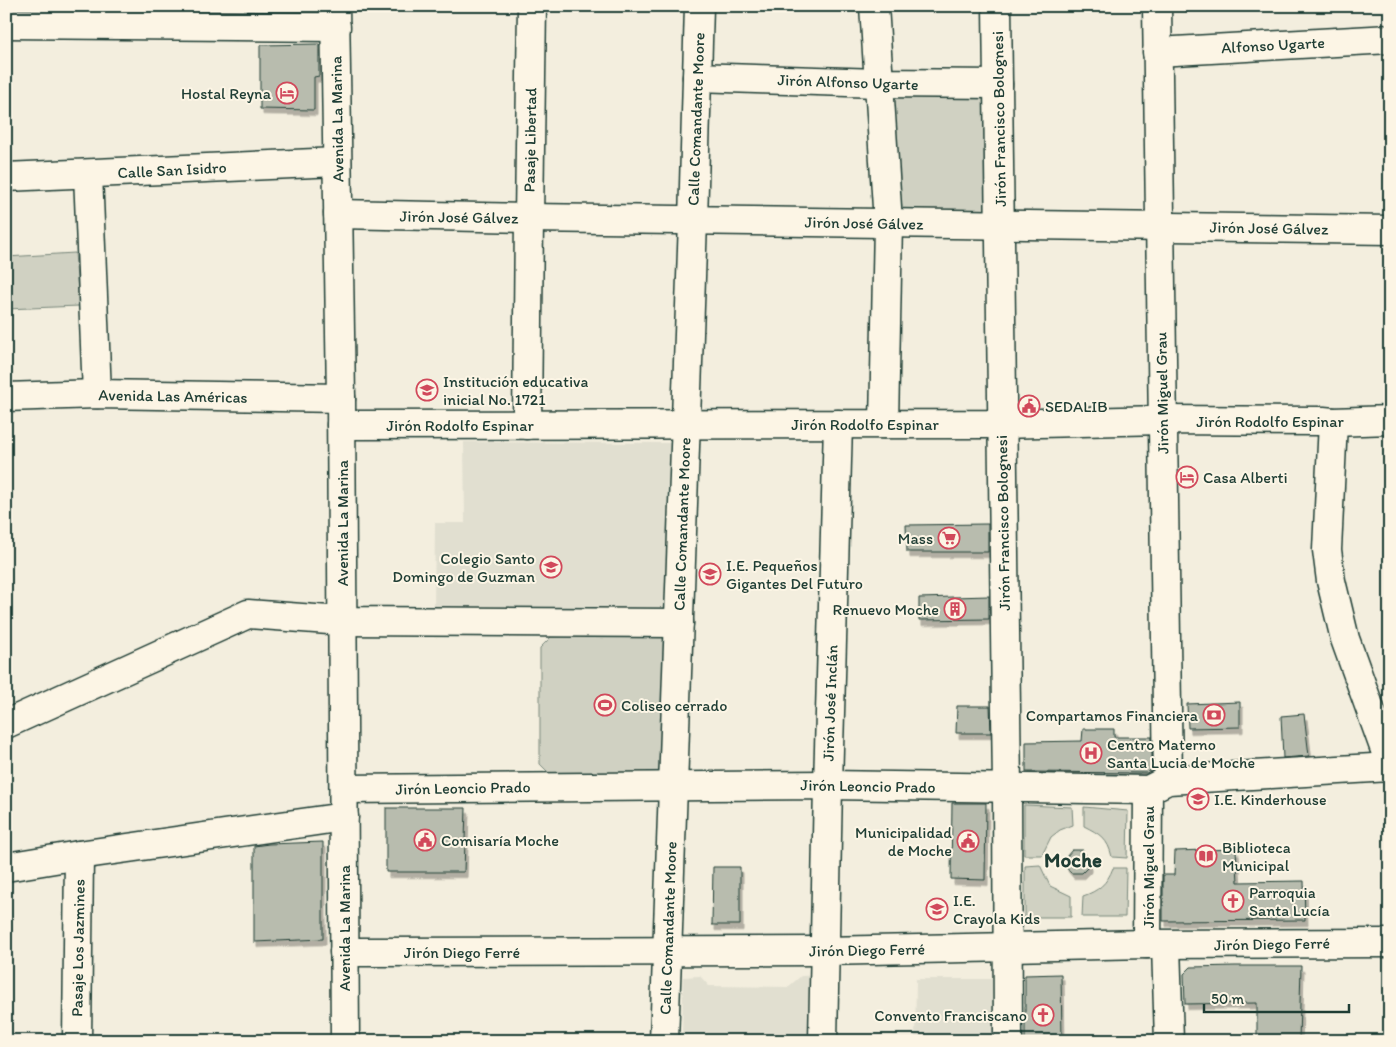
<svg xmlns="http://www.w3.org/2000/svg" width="1396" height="1047" viewBox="0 0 1396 1047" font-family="Itim,sans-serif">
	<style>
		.built { fill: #e1dfd0 }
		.green { fill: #d0d1c2; stroke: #78877b }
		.building { fill: #b8bcae; stroke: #1f3d34; filter: url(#shadow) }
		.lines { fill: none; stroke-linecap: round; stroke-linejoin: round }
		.minor-casing { stroke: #1f3d34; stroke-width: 31 }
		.major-casing { stroke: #1f3d34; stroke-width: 31 }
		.minor { stroke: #fcf5e5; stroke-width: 28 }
		.major { stroke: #fcf5e5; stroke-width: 28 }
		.labels { text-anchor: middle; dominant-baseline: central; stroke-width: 4; stroke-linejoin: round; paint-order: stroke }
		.street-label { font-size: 16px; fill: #1f3d34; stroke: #fcf5e5 }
		.poi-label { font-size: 16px; fill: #1f3d34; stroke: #fcf5e5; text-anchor: start }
		.district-label { font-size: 21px; font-weight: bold; fill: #1f3d34; stroke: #fcf5e5 }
	</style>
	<defs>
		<filter id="shadow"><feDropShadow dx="3" dy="5.5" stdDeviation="0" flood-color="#0004"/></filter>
	</defs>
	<rect width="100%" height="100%" fill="#f3eede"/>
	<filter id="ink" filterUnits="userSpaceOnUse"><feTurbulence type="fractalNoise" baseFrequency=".02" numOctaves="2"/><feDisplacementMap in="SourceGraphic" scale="10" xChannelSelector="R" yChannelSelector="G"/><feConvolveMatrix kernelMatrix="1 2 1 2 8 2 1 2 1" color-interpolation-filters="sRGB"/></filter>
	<g filter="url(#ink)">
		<g class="built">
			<path d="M464,442L671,443L667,611L434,610L435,523H465Z"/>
			<path d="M823,975L822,1041H682L683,977L700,976L709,986L788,987L801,976Z"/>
			<path d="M916,979H994L996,1041H915Z"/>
		</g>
		<g class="green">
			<path d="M883,88L995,89L996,219L890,217Z"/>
			<path d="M75,253L79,306L6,309V257Z"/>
			<path d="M666,633L668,762L658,775L554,778L540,764V648L551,637Z"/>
			<path d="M1024,805L1072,807L1073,825L1060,830L1051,837L1042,855H1024Z"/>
			<path d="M1084,807L1128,811L1127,858L1112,857C1108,839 1100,834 1084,826Z"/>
			<path d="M1040,865L1050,886L1071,896V917H1025V866Z"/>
			<path d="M1113,868H1126L1125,917H1082L1083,896C1098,891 1107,884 1113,868Z"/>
		</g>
		<g class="building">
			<path d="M319,44V76L314,77V110L260,109V45Z"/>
			<path d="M988,524V552H907L906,525Z"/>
			<path d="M989,596V619L919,620V598Z"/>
			<path d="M1240,702V727L1188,728L1187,704Z"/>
			<path d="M957,706H990L991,733H956Z"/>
			<path d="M1304,714L1309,756L1283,758L1281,716Z"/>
			<path d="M1083,729H1114V737H1152V769L1147,773L1026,772V742L1082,741Z"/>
			<path d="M952,803H986L985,880L951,879Z"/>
			<path d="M386,808H466L464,872H386Z"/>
			<path d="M323,842V939L254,942V846L269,844Z"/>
			<path d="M1236,849L1238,882L1304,881L1305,920L1163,921V875H1174L1175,851Z"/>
			<path d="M1072,850H1083L1088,859V867L1082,873H1071L1065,866L1066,857Z"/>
			<path d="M713,867H740V925H712Z"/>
			<path d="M1235,966H1301L1299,1041H1257V1003L1185,1004L1184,974L1191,967Z"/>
			<path d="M1061,974L1062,1041H1025V975Z"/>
		</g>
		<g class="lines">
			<g class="minor-casing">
				<g id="minor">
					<path d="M874,6L888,223L884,424"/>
					<path d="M997,6L1007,788L1008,1041"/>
					<path d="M1157,6L1168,780"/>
					<path d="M6,24L336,27"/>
					<path d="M1157,52L1390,39"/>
					<path d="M697,77L878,83L998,84"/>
					<path d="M88,174L97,394"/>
					<path d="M6,177L337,162"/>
					<path d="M338,214L529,218L1390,230"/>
					<path d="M6,397L97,394L341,398"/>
					<path d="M1333,422L1327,550L1331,581L1345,639L1390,764"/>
					<path d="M341,425L1002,424L1162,420L1323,421L1333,422L1390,420"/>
					<path d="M527,425L529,218L532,6"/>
					<path d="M6,724L248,614L342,621L679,623"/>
					<path d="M344,789L828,785L1148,790L1168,780L1390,767"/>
					<path d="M6,867L79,855L344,817"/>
					<path d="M1147,944L1148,790"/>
					<path d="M1166,945L1169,1041"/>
					<path d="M344,952L824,951L1147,944L1390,943"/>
					<path d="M77,1041L79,855"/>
					<path d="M664,1041L693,221L699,6"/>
					<path d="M823,1041L828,785L838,424"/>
				</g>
			</g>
			<g class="major-casing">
				<path id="major" d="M335,6L341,398L345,1041"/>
			</g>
			<use href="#minor" class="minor"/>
			<use href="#major" class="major"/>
		</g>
	</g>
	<defs>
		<g id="hotel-ring" transform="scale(1.125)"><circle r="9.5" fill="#fcf5e5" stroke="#d1495b" stroke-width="1.5"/><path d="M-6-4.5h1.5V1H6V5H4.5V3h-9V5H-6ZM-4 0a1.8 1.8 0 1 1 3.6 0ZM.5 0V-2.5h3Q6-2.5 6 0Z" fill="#d1495b"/></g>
		<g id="school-ring" transform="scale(1.125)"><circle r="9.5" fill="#fcf5e5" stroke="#d1495b" stroke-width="1.5"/><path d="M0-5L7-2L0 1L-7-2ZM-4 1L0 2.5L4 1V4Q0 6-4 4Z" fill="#d1495b"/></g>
		<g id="civic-ring" transform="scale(1.125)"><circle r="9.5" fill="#fcf5e5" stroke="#d1495b" stroke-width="1.5"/><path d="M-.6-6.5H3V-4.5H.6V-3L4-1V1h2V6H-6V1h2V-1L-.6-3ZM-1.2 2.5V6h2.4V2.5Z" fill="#d1495b"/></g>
		<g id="supermarket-ring" transform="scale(1.125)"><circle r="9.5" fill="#fcf5e5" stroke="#d1495b" stroke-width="1.5"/><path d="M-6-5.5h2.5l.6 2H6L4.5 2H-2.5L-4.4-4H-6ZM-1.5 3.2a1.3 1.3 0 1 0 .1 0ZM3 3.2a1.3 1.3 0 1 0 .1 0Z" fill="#d1495b"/></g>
		<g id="building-ring" transform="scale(1.125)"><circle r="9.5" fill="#fcf5e5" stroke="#d1495b" stroke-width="1.5"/><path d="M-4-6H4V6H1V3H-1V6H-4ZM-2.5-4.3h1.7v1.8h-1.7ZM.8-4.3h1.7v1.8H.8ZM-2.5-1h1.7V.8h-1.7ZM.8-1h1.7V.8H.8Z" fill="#d1495b"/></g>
		<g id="stadium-ring" transform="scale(1.125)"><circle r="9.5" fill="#fcf5e5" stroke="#d1495b" stroke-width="1.5"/><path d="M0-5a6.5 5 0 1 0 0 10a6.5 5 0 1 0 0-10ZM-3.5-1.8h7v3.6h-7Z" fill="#d1495b"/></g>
		<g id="bank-ring" transform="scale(1.125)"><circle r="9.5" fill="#fcf5e5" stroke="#d1495b" stroke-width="1.5"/><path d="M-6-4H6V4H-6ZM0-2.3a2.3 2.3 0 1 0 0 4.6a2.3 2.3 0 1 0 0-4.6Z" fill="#d1495b"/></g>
		<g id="hospital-ring" transform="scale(1.125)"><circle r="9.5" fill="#fcf5e5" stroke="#d1495b" stroke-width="1.5"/><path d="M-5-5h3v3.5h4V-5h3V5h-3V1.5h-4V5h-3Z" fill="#d1495b"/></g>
		<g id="library-ring" transform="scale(1.125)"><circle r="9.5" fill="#fcf5e5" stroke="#d1495b" stroke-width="1.5"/><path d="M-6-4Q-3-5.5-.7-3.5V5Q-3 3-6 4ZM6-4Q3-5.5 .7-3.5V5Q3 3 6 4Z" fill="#d1495b"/></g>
		<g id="church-ring" transform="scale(1.125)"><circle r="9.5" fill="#fcf5e5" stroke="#d1495b" stroke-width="1.5"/><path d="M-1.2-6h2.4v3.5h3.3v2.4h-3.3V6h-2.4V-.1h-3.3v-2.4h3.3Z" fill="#d1495b"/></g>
	</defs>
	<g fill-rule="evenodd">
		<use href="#hotel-ring" x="287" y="93"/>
		<use href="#school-ring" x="427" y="390"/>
		<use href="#civic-ring" x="1029" y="406"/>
		<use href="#hotel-ring" x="1187" y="477"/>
		<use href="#supermarket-ring" x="949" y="538"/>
		<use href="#school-ring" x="551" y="567"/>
		<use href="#school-ring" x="710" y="574"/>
		<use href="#building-ring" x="955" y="609"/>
		<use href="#stadium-ring" x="605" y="705"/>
		<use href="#bank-ring" x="1214" y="715"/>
		<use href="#hospital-ring" x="1091" y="753"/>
		<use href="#school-ring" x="1198" y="799"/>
		<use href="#civic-ring" x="425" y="840"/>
		<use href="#civic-ring" x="968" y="841"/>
		<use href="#library-ring" x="1206" y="856"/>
		<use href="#church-ring" x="1233" y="901"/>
		<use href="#school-ring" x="937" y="909"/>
		<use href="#church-ring" x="1043" y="1015"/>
	</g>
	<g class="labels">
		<g class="street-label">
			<text transform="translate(1273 45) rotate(-3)">Alfonso Ugarte</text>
			<text transform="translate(848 82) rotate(2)">Jirón Alfonso Ugarte</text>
			<text transform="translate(337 119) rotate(-91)">Avenida La Marina</text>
			<text transform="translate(696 119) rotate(-88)">Calle Comandante Moore</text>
			<text transform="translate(999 119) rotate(-91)">Jirón Francisco Bolognesi</text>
			<text transform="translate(530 140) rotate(-89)">Pasaje Libertad</text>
			<text transform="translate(172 170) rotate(-3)">Calle San Isidro</text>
			<text transform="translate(459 217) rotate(1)">Jirón José Gálvez</text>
			<text transform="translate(864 223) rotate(1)">Jirón José Gálvez</text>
			<text transform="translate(1269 228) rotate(1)">Jirón José Gálvez</text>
			<text transform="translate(1162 393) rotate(-91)">Jirón Miguel Grau</text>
			<text transform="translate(173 396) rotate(1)">Avenida Las Américas</text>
			<text x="1270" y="421">Jirón Rodolfo Espinar</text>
			<text x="865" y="424">Jirón Rodolfo Espinar</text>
			<text x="460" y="425">Jirón Rodolfo Espinar</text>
			<text transform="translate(342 523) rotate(-90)">Avenida La Marina</text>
			<text transform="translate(1003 523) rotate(-91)">Jirón Francisco Bolognesi</text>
			<text transform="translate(682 524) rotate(-88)">Calle Comandante Moore</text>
			<text transform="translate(830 703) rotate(-88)">Jirón José Inclán</text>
			<text transform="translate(868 786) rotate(1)">Jirón Leoncio Prado</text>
			<text transform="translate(463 788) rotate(-1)">Jirón Leoncio Prado</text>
			<text transform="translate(1148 867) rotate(-90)">Jirón Miguel Grau</text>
			<text transform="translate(344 928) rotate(-90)">Avenida La Marina</text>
			<text transform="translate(668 928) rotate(-88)">Calle Comandante Moore</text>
			<text transform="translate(1272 944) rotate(-1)">Jirón Diego Ferré</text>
			<text transform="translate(78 948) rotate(-89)">Pasaje Los Jazmines</text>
			<text transform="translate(867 950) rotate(-1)">Jirón Diego Ferré</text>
			<text x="462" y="952">Jirón Diego Ferré</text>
		</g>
		<g class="poi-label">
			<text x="271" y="93" text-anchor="end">Hostal Reyna</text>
			<text x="443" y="381">Institución educativa<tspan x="443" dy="18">inicial No. 1721</tspan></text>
			<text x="1045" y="406">SEDALIB</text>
			<text x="1203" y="477">Casa Alberti</text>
			<text x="933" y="538" text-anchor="end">Mass</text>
			<text x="535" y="558" text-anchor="end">Colegio Santo<tspan x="535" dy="18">Domingo de Guzman</tspan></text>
			<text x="726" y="565">I.E. Pequeños<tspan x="726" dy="18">Gigantes Del Futuro</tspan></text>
			<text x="939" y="609" text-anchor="end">Renuevo Moche</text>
			<text x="621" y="705">Coliseo cerrado</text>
			<text x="1198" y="715" text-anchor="end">Compartamos Financiera</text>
			<text x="1107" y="744">Centro Materno<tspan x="1107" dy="18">Santa Lucia de Moche</tspan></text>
			<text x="1214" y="799">I.E. Kinderhouse</text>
			<text x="952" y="832" text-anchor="end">Municipalidad<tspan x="952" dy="18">de Moche</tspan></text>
			<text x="441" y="840">Comisaría Moche</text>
			<text x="1222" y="847">Biblioteca<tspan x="1222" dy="18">Municipal</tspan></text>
			<text x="1249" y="892">Parroquia<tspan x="1249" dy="18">Santa Lucía</tspan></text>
			<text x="953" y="900">I.E.<tspan x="953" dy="18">Crayola Kids</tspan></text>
			<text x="1027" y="1015" text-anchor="end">Convento Franciscano</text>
		</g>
		<g class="district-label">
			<text x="1073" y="859">Moche</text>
		</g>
	</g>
	<rect width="1396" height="1047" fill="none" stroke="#fcf5e5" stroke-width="25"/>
	<rect x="12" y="12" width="1371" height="1022" fill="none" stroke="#1f3d34" stroke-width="2" filter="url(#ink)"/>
	<path d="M1204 1004v8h145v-8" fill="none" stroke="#1f3d34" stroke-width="2.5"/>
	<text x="1211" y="1004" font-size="15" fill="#1f3d34" stroke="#fcf5e5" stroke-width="4" paint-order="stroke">50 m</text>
</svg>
